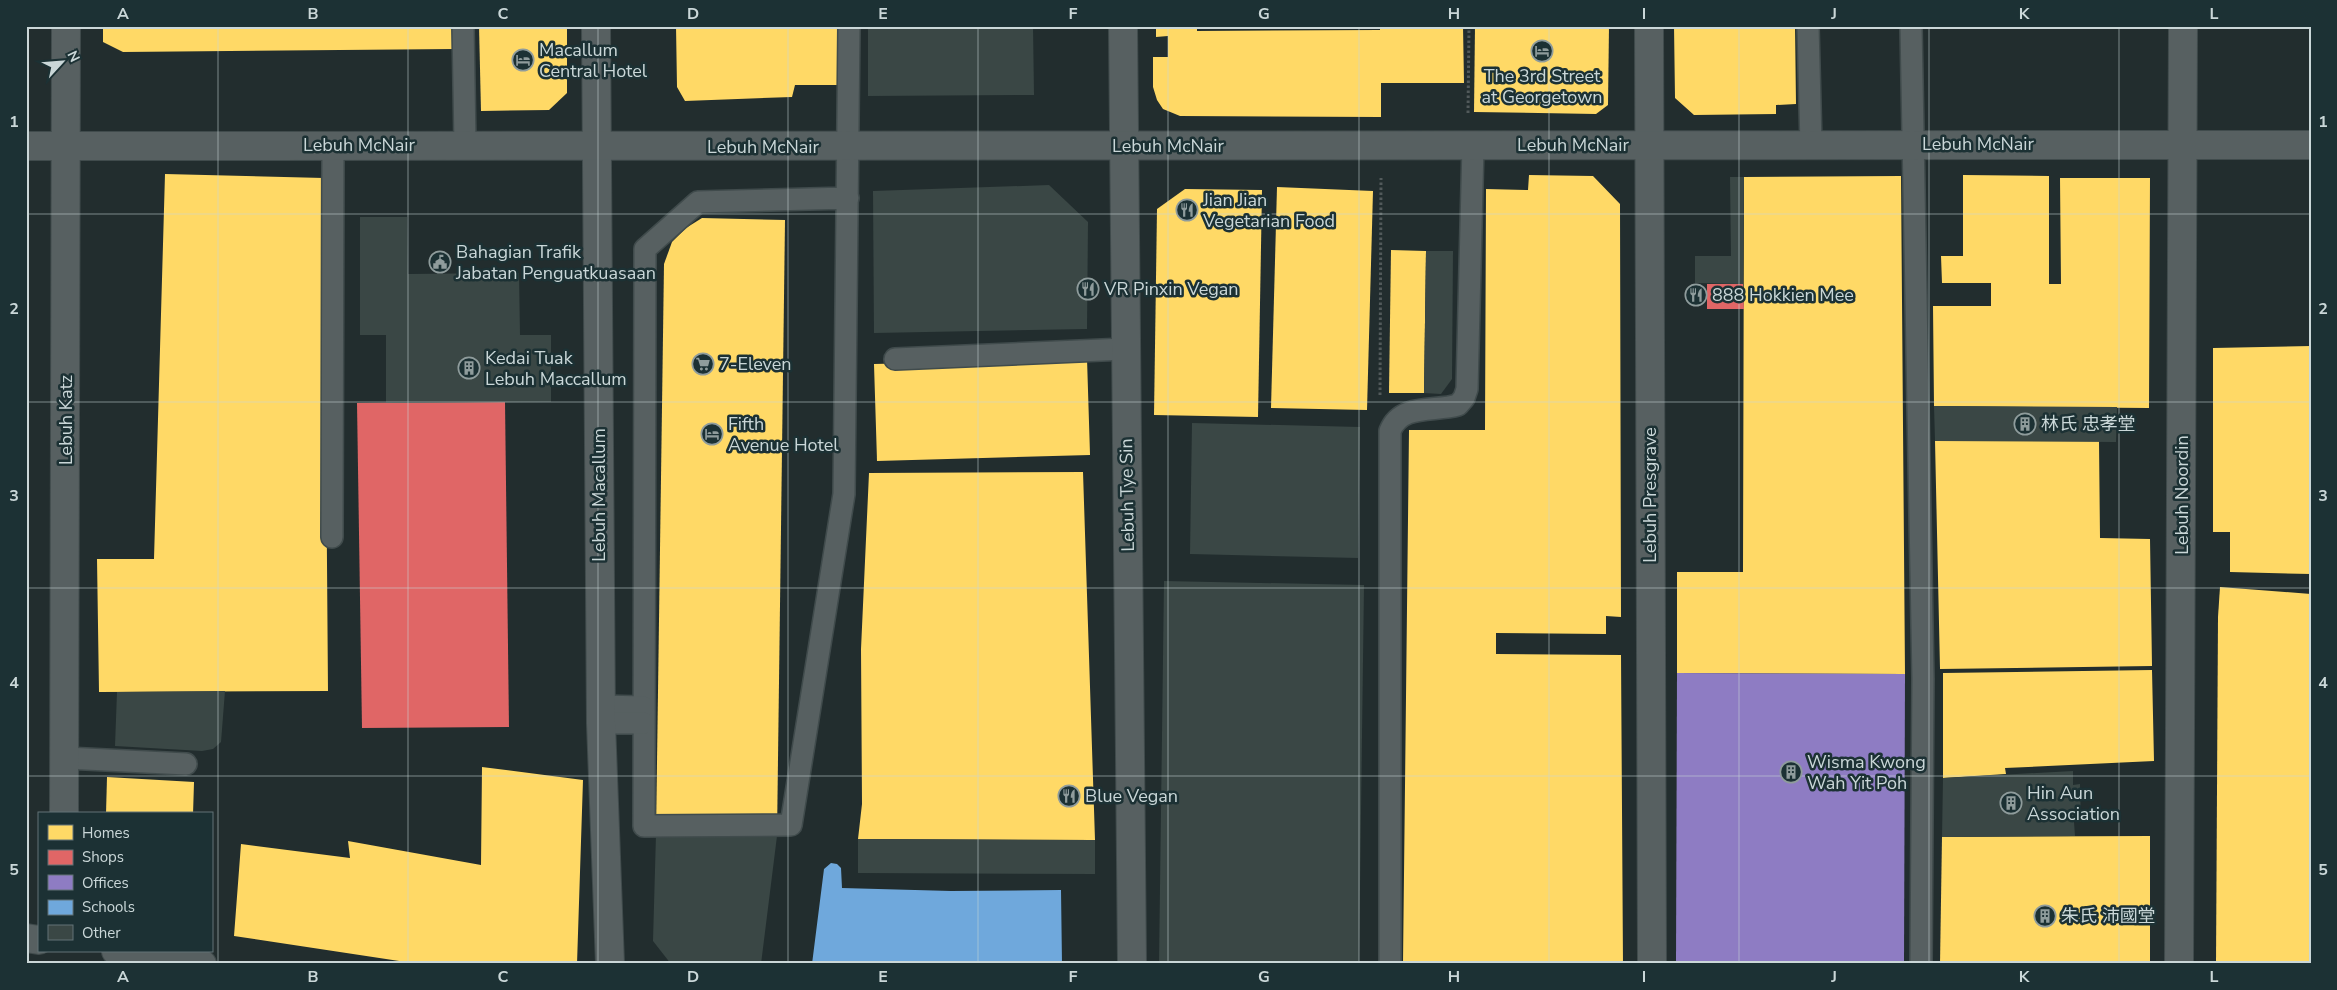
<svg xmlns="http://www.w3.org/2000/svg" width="2337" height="990" viewBox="0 0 2337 990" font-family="'Nunito Sans','Noto Sans SC',sans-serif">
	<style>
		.homes { fill: #ffd966 }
		.shops { fill: #e06666 }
		.offices { fill: #8e7cc3 }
		.schools { fill: #6fa8dc }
		.building { fill: #3a4745 }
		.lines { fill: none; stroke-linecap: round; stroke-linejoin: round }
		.service-casing { stroke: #404b4c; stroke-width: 24 }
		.minor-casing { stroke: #404b4c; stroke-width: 30 }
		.tertiary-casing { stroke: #404b4c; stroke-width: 30 }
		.path { stroke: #525a5b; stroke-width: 3; stroke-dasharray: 2.5 2.5; stroke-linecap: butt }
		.service { stroke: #576061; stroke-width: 21 }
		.minor { stroke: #576061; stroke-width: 28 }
		.tertiary { stroke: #576061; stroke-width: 28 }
		.grid { fill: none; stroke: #cad7d8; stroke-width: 1; stroke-opacity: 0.55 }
		.labels { text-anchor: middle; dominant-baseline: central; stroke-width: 5; stroke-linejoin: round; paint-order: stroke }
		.poi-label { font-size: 18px; fill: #cad7d8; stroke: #1c3134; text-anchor: start }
		.street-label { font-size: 18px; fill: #cad7d8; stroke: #1c3134 }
		.neatline { fill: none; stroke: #cad7d8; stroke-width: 2 }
		.grid-label { font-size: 16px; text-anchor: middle; font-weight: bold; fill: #cad7d8 }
	</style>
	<rect width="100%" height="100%" fill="#222d2e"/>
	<g class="homes">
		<path d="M103,26H454L455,49L123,52L103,42Z"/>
		<path d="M479,26H567V93L549,110L481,111Z"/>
		<path d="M676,26H839L838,85H795L792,97L685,101L677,87Z"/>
		<path d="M1156,26H1197V31L1380,30V26H1463L1464,83H1381V117L1180,116L1163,109L1157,100L1153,87V57H1168V36L1156,37Z"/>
		<path d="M1475,26H1609L1608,105L1596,114L1474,112Z"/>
		<path d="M1674,26H1795L1796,104L1776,105V114L1694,115L1675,98Z"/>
		<path d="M165,174L324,178L328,691L99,692L97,559H154Z"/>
		<path d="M1529,175L1593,176L1620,204L1621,617L1606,616V634L1496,633V654L1621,655L1623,964H1403L1409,430H1485L1486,189L1528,190Z"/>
		<path d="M1963,175L2049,176V284H2061L2060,178H2150L2149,408L1934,406L1933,306H1991V283H1942L1941,256H1963Z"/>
		<path d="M1901,176L1905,674L1677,673V572H1743L1744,177Z"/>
		<path d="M1277,187L1373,191L1367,410L1271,408Z"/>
		<path d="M1185,189L1262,190L1258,417L1154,415L1157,209Z"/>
		<path d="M702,218L785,220L777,836L656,834L664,264L672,242L686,228Z"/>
		<path d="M1391,250L1426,251L1424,393H1389Z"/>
		<path d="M2311,346V574L2230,572V532H2213V348Z"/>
		<path d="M1087,359L1090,455L877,461L874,364Z"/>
		<path d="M1935,441H2099L2100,538L2150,539L2152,666L1940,669Z"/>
		<path d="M1083,472L1095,840L858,839L862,804L861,649L869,473Z"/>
		<path d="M2220,587L2311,594V964H2216L2218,617Z"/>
		<path d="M2152,670L2154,761L2005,768L2006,774L1943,778V673Z"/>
		<path d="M482,767L583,780L577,964H419L234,936L241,844L350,858L348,841L481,865Z"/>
		<path d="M107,777L194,782L193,814H106Z"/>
		<path d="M2150,836V964H1940L1942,837Z"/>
	</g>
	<g class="shops">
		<path d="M1707,284H1743L1744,309H1707Z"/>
		<path d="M505,402L509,727L362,728L357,403Z"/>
	</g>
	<path class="offices" d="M1677,673L1905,674L1904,964H1676Z"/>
	<path class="schools" d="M831,863L837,864L841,868L842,888L951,891L1061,890L1062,964H812L824,869Z"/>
	<g class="building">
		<path d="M868,26H1033L1034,95L868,96Z"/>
		<path d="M1730,177H1744L1743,284L1695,283V256H1731Z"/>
		<path d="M1049,185L1088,222L1087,329L874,333L873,191Z"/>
		<path d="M360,217H407L408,274L519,273L520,335H551V402L386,403V335H360Z"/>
		<path d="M1426,251H1453L1452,379L1441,394L1424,393Z"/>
		<path d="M1934,406L2117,407L2116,442L1935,441Z"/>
		<path d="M1192,423L1360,427L1358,558L1190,554Z"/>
		<path d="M1164,581L1364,585L1359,964H1159Z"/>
		<path d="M225,691L221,742L213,749L202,751L115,746L117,692Z"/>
		<path d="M2073,771V785L2080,784L2081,822H2074L2075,836L1942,837L1943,778Z"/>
		<path d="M656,834L777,836L761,964H671L653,941Z"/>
		<path d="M858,839L1095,840V874L858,873Z"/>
	</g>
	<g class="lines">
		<g class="service-casing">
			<g id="service">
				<path d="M463,26L465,144"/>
				<path d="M1808,26L1811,145"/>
				<path d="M1911,26L1923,679L1921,964"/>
				<path d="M848,198L698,202L645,249L644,826L791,825L844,494L849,26"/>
				<path d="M895,359L1125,349"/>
				<path d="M332,537L333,145"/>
				<path d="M601,706L643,707"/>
				<path d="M601,723H643"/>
				<path d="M66,758L186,764"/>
				<path d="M1390,964V431C1401,403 1434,412 1458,405L1464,398L1467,389L1473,145"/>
			</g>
		</g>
		<g class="minor-casing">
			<g id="minor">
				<path d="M1123,26L1132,964"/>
				<path d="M1649,26L1652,964"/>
				<path d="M64,814L66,26"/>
				<path d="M2179,964L2183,26"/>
			</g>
		</g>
		<g class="tertiary-casing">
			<g id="tertiary">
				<path d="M596,26L601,723L610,964"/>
				<path d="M26,146L2311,145"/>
				<path d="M26,938L39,940"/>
				<path d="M116,951L202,964"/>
			</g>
		</g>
		<g class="path">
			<path d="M1468,113L1469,26"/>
			<path d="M1380,395L1381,178"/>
		</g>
		<use href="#service" class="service"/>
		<use href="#minor" class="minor"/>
		<use href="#tertiary" class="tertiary"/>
	</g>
	<path class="grid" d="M218,26V964M408,26V964M598,26V964M788,26V964M978,26V964M1168,26V964M1359,26V964M1549,26V964M1739,26V964M1929,26V964M2119,26V964M26,214H2311M26,402H2311M26,588H2311M26,776H2311"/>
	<defs>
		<g id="hotel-ring" transform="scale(1.125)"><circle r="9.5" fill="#1c3134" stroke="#8f9c9c" stroke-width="1.5"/><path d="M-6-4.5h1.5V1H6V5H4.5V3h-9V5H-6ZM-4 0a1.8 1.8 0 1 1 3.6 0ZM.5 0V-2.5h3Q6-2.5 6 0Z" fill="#8f9c9c"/></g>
		<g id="restaurant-ring" transform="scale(1.125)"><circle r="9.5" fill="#1c3134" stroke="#8f9c9c" stroke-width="1.5"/><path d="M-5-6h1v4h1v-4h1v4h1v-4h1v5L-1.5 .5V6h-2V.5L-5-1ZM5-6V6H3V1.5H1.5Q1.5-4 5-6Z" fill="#8f9c9c"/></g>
		<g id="civic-ring" transform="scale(1.125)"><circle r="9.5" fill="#1c3134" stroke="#8f9c9c" stroke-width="1.5"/><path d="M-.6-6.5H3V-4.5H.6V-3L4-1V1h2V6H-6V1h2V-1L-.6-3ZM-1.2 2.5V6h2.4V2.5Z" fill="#8f9c9c"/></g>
		<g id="supermarket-ring" transform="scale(1.125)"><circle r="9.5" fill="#1c3134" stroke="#8f9c9c" stroke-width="1.5"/><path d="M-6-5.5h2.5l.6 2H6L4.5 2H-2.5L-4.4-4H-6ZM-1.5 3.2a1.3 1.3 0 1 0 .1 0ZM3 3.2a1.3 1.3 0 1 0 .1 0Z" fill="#8f9c9c"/></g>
		<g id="building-ring" transform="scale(1.125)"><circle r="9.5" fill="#1c3134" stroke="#8f9c9c" stroke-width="1.5"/><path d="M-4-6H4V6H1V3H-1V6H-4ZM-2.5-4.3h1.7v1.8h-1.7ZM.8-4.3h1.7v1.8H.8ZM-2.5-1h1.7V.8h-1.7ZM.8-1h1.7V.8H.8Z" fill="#8f9c9c"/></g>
	</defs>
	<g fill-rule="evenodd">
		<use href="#hotel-ring" x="1542" y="51"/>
		<use href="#hotel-ring" x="523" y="60"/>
		<use href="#restaurant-ring" x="1187" y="210"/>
		<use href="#civic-ring" x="440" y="262"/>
		<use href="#restaurant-ring" x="1088" y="289"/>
		<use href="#restaurant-ring" x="1696" y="295"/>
		<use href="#supermarket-ring" x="703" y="364"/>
		<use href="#building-ring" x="469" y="368"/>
		<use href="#building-ring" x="2025" y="424"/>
		<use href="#hotel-ring" x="712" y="434"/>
		<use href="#building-ring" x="1791" y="772"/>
		<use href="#restaurant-ring" x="1069" y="796"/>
		<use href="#building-ring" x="2011" y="803"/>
		<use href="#building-ring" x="2045" y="916"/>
	</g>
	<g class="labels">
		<g class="poi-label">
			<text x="539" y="50">Macallum<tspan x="539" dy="21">Central Hotel</tspan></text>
			<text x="1542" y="76" text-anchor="middle">The 3rd Street<tspan x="1542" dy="21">at Georgetown</tspan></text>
			<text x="1203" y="200">Jian Jian<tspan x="1203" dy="21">Vegetarian Food</tspan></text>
			<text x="456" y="252">Bahagian Trafik<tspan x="456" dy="21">Jabatan Penguatkuasaan</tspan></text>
			<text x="1104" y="289">VR Pinxin Vegan</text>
			<text x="1712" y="295">888 Hokkien Mee</text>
			<text x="485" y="358">Kedai Tuak<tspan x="485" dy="21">Lebuh Maccallum</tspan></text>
			<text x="719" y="364">7-Eleven</text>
			<text x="728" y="424">Fifth<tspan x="728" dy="21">Avenue Hotel</tspan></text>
			<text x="2041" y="424">林氏 忠孝堂</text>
			<text x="1807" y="762">Wisma Kwong<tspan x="1807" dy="21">Wah Yit Poh</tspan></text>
			<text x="2027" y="793">Hin Aun<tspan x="2027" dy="21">Association</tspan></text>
			<text x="1085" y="796">Blue Vegan</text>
			<text x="2061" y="916">朱氏 沛國堂</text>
		</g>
		<g class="street-label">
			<text x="1978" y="144">Lebuh McNair</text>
			<text x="359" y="145">Lebuh McNair</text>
			<text x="1573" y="145">Lebuh McNair</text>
			<text x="1168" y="146">Lebuh McNair</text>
			<text x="763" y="147">Lebuh McNair</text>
			<text transform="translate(66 420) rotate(-90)">Lebuh Katz</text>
			<text transform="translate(599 495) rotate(-90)">Lebuh Macallum</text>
			<text transform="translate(1127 495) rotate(-91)">Lebuh Tye Sin</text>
			<text transform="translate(1650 495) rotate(-90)">Lebuh Presgrave</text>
			<text transform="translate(2182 495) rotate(-90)">Lebuh Noordin</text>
		</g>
	</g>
	<rect width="2337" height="990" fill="none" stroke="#1c3134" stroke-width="55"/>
	<rect x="38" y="812" width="175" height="140" fill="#1c3134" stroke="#627376"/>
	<rect x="48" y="825" width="25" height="15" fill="#ffd966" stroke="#627376"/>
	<text x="82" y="838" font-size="15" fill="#cad7d8">Homes</text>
	<rect x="48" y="850" width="25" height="15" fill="#e06666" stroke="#627376"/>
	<text x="82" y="862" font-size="15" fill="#cad7d8">Shops</text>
	<rect x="48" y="875" width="25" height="15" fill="#8e7cc3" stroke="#627376"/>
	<text x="82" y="888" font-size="15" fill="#cad7d8">Offices</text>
	<rect x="48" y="900" width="25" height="15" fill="#6fa8dc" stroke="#627376"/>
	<text x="82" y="912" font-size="15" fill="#cad7d8">Schools</text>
	<rect x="48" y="925" width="25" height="15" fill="#3a4745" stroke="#627376"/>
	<text x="82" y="938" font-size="15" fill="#cad7d8">Other</text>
	<g transform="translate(62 62) rotate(64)" stroke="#1c3134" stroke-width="4" paint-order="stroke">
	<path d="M0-4L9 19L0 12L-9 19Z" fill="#cad7d8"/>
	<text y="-8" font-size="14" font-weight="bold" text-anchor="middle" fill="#cad7d8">N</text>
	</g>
	<rect x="28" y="28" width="2282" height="934" class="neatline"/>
	<g class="grid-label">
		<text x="123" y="19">A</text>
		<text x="313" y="19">B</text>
		<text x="503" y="19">C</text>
		<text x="693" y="19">D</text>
		<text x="883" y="19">E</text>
		<text x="1073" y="19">F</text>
		<text x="1264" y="19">G</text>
		<text x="1454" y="19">H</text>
		<text x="1644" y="19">I</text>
		<text x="1834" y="19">J</text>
		<text x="2024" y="19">K</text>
		<text x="2214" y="19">L</text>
		<text x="14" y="127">1</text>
		<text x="2323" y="127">1</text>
		<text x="14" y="314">2</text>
		<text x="2323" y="314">2</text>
		<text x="14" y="501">3</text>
		<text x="2323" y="501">3</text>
		<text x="14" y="688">4</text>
		<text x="2323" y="688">4</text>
		<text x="14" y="875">5</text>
		<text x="2323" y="875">5</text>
		<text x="123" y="982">A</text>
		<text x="313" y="982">B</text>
		<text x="503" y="982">C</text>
		<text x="693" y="982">D</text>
		<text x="883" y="982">E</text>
		<text x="1073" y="982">F</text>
		<text x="1264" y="982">G</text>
		<text x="1454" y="982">H</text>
		<text x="1644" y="982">I</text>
		<text x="1834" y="982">J</text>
		<text x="2024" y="982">K</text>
		<text x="2214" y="982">L</text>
	</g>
</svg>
